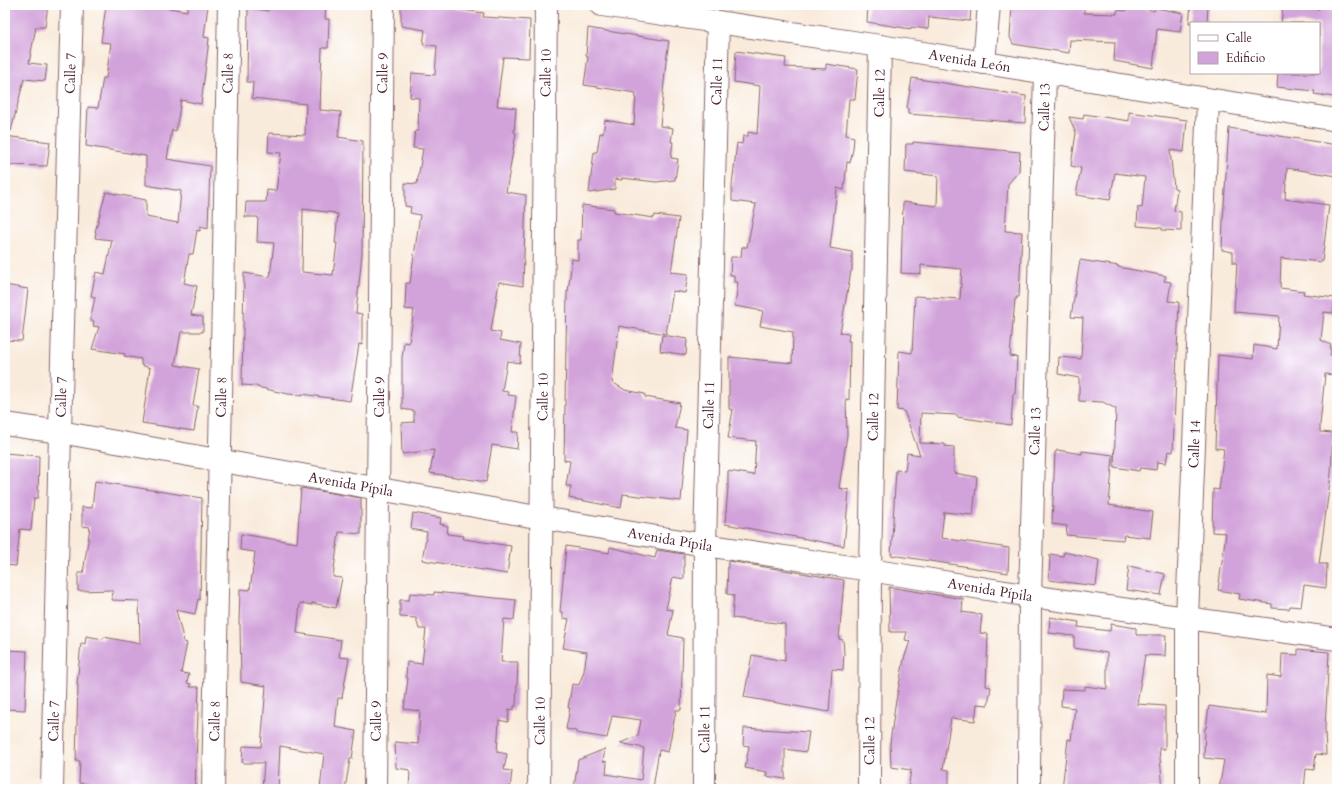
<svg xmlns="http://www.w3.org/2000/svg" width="1342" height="794" viewBox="0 0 1342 794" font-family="Cardo,serif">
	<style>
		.building { fill: #d2a2da; fill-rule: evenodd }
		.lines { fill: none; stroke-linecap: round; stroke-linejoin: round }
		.minor-casing { stroke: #876669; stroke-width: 24 }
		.minor { stroke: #fff; stroke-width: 22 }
		.labels { text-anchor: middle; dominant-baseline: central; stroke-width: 4; stroke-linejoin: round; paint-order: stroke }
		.street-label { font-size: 14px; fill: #4a1f2b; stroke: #fff }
	</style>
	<rect width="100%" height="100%" fill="#fff"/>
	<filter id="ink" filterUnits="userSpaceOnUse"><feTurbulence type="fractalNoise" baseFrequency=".025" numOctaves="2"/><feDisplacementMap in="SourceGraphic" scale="8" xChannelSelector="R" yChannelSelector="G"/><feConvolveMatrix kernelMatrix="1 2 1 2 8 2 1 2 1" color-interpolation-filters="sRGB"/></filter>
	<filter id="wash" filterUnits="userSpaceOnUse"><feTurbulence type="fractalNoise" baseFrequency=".012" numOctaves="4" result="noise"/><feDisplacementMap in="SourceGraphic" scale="16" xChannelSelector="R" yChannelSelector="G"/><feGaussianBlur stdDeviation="0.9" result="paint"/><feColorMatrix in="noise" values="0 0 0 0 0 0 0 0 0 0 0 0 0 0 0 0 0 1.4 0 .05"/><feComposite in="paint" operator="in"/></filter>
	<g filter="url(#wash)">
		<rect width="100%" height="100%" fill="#f9ebdb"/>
		<g id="blocks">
			<g class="building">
				<path d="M5,5H48L45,27H36L29,63L47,65L45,81L24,79L11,131H5Z"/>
				<path d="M106,5H150L187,11L188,5H208L204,37L209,38L208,48L201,104L181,100L176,131L172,130L167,159L210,166L208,228L200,226V231L197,230L193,254H189L184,283L197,286L191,315L203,317V332H181L175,365L199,369L193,406H198L194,431L142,423L150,368L141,365V359L124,356L125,354L92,349L99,327L93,326L94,321H90L95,297L91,296L96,272L105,274L112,240L95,238L96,232H95L106,192L146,200V217L178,223L181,191L146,185V156L86,146L88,107L98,108L103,78H106L111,43L101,42Z"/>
				<path d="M268,5H326L325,19H329L328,48H322L320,110L341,112L338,137L363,141L362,254L356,313L362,314V345L359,344L350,401L302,394V395L288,394L257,387V386L242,385L244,273L270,277L274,243L257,242L258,217H245L246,202H266L267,190L276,191L281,153L268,152L269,133L305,135L306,104L252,98L253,82H247L248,8L268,11ZM303,209L335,213V214H338L335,243H337L333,275L302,272Z"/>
				<path d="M401,5H428L484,13L483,17L530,20L529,58L503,57L497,106L516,108L514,132L516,133L506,192L526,195L523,286L499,282L491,331L501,333L500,340L521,344L520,363L507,361L502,391L508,392V395L516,396L512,432H518L517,449L492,445L486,482L430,473L434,450L402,454L401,423L414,422V411L402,409V358L404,342L409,343L414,310L405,309L406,283H410L420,215L410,213L411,207L405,206V183L417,184L423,149L413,148L415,131H418L419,98L410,97L412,73L435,75L437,46L423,44L425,30L401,26Z"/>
				<path d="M868,5H971L970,21L929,17L928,29L911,27V29L867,22Z"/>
				<path d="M1012,5H1061V7H1084V13L1117,14V10L1126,11L1127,5H1132L1154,11L1155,8L1183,13L1180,32L1157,29L1153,68L1114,61L1115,42L1070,40L1069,53L1013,44L1010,37Z"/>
				<path d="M1191,5H1208L1207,23H1189Z"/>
				<path d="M1319,5H1337V74L1334,97L1314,94L1315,91L1277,87L1278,73H1319V23H1281L1283,6L1319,9Z"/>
				<path d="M588,28L669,41L666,61L660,126L673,128L671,142H673L671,158L678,159L675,180L656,182L622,178V180L615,179V189L589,193L594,152H597L600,133L603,134L605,120L634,125L636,93L584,85L588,57L586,56Z"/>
				<path d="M736,51L786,58L785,67L826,69V64L858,69L855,99H849L846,135L854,137L853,149L850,163L847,162L844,190L837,188L830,248L852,252V271H851L840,333L849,334L848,341H850L849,400L846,399L847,435L839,488L849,490L844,546L725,524L728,488V471L754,475L756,441L728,438L733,410L729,409V357L792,363L793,332L760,326L763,311L735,306L738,282H734V275H730L731,257H741L742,247H747L756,204L732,201V185L737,143L742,144L743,136H748V132L757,134L760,86L734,82Z"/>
				<path d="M912,78L1026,96L1025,123L908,114V108H907Z"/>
				<path d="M1129,112L1187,120L1184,152L1170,150L1174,188L1177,189L1174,211L1181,212V231L1162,230V228L1137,226L1138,207L1142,208L1145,177L1115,173L1110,200L1076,195L1081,168L1071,166L1076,133L1069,117L1083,119L1084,114L1129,121Z"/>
				<path d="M1229,128L1337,145V176L1287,168L1285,199L1329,205L1322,262L1281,258L1280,288L1304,291L1303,294L1335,298L1333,313L1324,312L1321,340L1331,345L1330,355L1337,356L1336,375L1325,374L1320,425V432L1333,433L1331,474L1319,564H1327L1326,588L1304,585L1301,607L1290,606L1289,609L1272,608V604L1239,599L1240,594L1218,590L1226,533L1212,532L1213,489L1219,490L1224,449L1215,448L1218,355L1253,359L1254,345L1277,349L1279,316L1234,312L1237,263H1233V252L1222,250L1223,220Z"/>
				<path d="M5,136L50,142L47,166L5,165Z"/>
				<path d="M913,142L1020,152L1019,171L1008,184L1005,231L1022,232L1019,297H1016L1017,299H1015L1010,356L1017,357L1015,394H1013L1011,425L957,417V415L921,413L920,443L945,444V446L954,447V473L977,477L973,515L944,512L941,538L1009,548L1008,573L891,555L896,470L905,471L907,453L920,455L904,411L897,410L899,351L912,353L915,296L960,299L962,269L921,265V274L901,273L903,202L937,206L938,176L905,172L906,144H913Z"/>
				<path d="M582,205L614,209V212L654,218L655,215L679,218L671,272L688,274L685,293L673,291L666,334L619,326L612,382L625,390L645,394V397L680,403L675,428L687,430L681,501L623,494L621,508L569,498L571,486H566L570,461L564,460L567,291L568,292L572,259L578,260V240H581Z"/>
				<path d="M1080,260L1119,266L1118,267L1166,276L1164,281L1171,282L1168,301L1179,302L1173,452L1168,451L1166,463L1157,462L1156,470L1140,468L1139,471L1114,467L1116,409L1103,402L1079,401V378L1058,374L1059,357L1081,359L1083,318L1071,317Z"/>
				<path d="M5,285L28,289L22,341L5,340Z"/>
				<path d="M662,335L687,339L686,355L660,351Z"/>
				<path d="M1057,450L1082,454V451L1113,455L1109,505L1153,512L1150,538L1124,535L1123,540L1066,535L1067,526L1052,524L1055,452H1056Z"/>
				<path d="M5,453L39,456L38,498H34L31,530L20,529L16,566L5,565Z"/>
				<path d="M95,481L202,498L200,600L198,599L195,614L176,610L184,642L187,643L181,673L189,674L187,683L191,684L190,687H199L195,789H88V784L79,783L80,761H76L78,685L77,684L81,643L85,644L86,636L103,639L104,637L140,644L139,601L112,600L113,590L78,591V573H83L90,527L82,526V507L92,508Z"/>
				<path d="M301,488L361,498V534L339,532L333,577L342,578L336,608L312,603V605L300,603L297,633L341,640L339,657L349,658L342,698H338L335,727L356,731L352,759H350L345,789H320L324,754L280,746L278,789H262L264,763H242L243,746L261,747L266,686L241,682L240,624H239L240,589L250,590L255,552L240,550L241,534L297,543Z"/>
				<path d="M413,513L441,518L440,524L448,526L447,534L464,536L463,539L511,546L507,574L422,560L427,532L411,529Z"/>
				<path d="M566,546L609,553L610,547L655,558L657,550L684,554V579L673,577L666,609L673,610L668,635L683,638L681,710H676L668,752L659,750L653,788L644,787V789H574L578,760L605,749L603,761L607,762L606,774L641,780L644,748L620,743L638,736L641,720L612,716L607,738L576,733V731L566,729L570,708H568L572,684L579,685L584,671L587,652L563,648L569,619L563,618V612H560Z"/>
				<path d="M1064,552L1099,560L1096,586L1049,580L1050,554L1063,556Z"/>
				<path d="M728,561L844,580L839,639L843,640L844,653L843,670L832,669L829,712L744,697L752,655L785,661V624L732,618L734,595L727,594Z"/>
				<path d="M1129,566L1165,574L1161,595L1126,590Z"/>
				<path d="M889,587L963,599L962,612L982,615L980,633L988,634L986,686L991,687L988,705L977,704L975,721L951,718L943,769L949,770V789H908L911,770L891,767L890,743L895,706L904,659L910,641L905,640L907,632H890Z"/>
				<path d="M434,592L516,600L514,620L504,619L501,662H518L516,706H514V710L509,709L508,722L499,720L497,752L507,754L504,770L512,771L510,789H409L410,770L396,768L395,742L418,744L420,711L404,709L408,678L406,677L407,662L422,664L426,629H419L416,618L400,617V600H409L410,593L434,595Z"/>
				<path d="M1050,617L1079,622L1078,627L1110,631L1111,624L1136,628V635H1166L1165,656L1145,655L1137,704L1165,706V749L1159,748L1163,789H1062L1068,739L1071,740L1075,708L1061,706L1062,689L1085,690V686L1107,689V653L1074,648V636L1049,633Z"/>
				<path d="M1298,649L1329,652L1325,729L1326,755L1316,754L1314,770L1306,769L1304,789H1219L1224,760L1204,758L1205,728H1206L1209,706L1266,714L1267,675L1281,677L1282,654L1298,655Z"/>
				<path d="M5,650L27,651L25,710L5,709Z"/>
				<path d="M744,728L809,732L806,752L785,749V779L766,776L767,772L745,768L749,746L743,745Z"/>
			</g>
		</g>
	</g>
	<g filter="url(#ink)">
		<use href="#blocks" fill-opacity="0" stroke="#876669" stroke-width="1"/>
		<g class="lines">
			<g class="minor-casing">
				<g id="minor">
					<path id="s1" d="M602,5L880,46L1337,120"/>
					<path d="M984,63L989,5"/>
					<path id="s2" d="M5,424L60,432L542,518L705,545L870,570L1030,596L1337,639"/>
					<path id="s3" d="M52,789L60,432L72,5"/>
					<path id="s4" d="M213,789L229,5"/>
					<path id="s5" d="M375,789L383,5"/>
					<path id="s6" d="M539,789L546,5"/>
					<path id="s7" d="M704,789L705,545L718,22"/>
					<path id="s8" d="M869,789L870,570L880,46"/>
					<path id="s9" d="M1029,789L1030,596L1045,74"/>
					<path id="s10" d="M1187,789V618L1208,100"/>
				</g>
			</g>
			<use href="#minor" class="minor"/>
		</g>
	</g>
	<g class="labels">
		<g class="street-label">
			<text stroke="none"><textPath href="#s1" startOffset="372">Avenida León</textPath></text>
			<text stroke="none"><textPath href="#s3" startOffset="716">Calle 7</textPath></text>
			<text stroke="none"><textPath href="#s4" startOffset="716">Calle 8</textPath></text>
			<text stroke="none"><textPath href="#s5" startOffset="716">Calle 9</textPath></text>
			<text stroke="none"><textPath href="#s6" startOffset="716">Calle 10</textPath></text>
			<text stroke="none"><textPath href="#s7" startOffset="708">Calle 11</textPath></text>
			<text stroke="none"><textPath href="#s8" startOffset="696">Calle 12</textPath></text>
			<text stroke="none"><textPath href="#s9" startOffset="682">Calle 13</textPath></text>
			<text stroke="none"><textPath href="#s3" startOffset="392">Calle 7</textPath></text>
			<text stroke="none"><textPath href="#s4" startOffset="392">Calle 8</textPath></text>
			<text stroke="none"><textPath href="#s5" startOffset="392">Calle 9</textPath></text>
			<text stroke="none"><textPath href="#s6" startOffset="392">Calle 10</textPath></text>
			<text stroke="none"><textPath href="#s7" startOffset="384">Calle 11</textPath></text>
			<text stroke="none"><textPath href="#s8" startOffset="372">Calle 12</textPath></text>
			<text stroke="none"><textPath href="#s9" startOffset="358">Calle 13</textPath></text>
			<text stroke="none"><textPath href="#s10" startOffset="345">Calle 14</textPath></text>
			<text stroke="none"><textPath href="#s2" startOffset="351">Avenida Pípila</textPath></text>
			<text stroke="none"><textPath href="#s2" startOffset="675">Avenida Pípila</textPath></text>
			<text stroke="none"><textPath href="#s2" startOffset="999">Avenida Pípila</textPath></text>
			<text stroke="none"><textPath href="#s3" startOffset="68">Calle 7</textPath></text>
			<text stroke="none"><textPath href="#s4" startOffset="68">Calle 8</textPath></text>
			<text stroke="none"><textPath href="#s5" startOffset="68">Calle 9</textPath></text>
			<text stroke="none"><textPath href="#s6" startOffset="68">Calle 10</textPath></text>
			<text stroke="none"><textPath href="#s7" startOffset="60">Calle 11</textPath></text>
			<text stroke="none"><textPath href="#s8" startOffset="48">Calle 12</textPath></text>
		</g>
	</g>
	<rect width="1342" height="794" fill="none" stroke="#fff" stroke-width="20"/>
	<rect x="1190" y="22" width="130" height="52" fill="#ffffff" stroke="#b7a5aa"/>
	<rect x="1198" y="35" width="20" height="6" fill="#ffffff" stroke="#b7a5aa"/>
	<text x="1226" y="42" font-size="12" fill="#4a1f2b">Calle</text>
	<rect x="1198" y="52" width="20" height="12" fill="#d2a2da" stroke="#b7a5aa"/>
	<text x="1226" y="62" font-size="12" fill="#4a1f2b">Edificio</text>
</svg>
